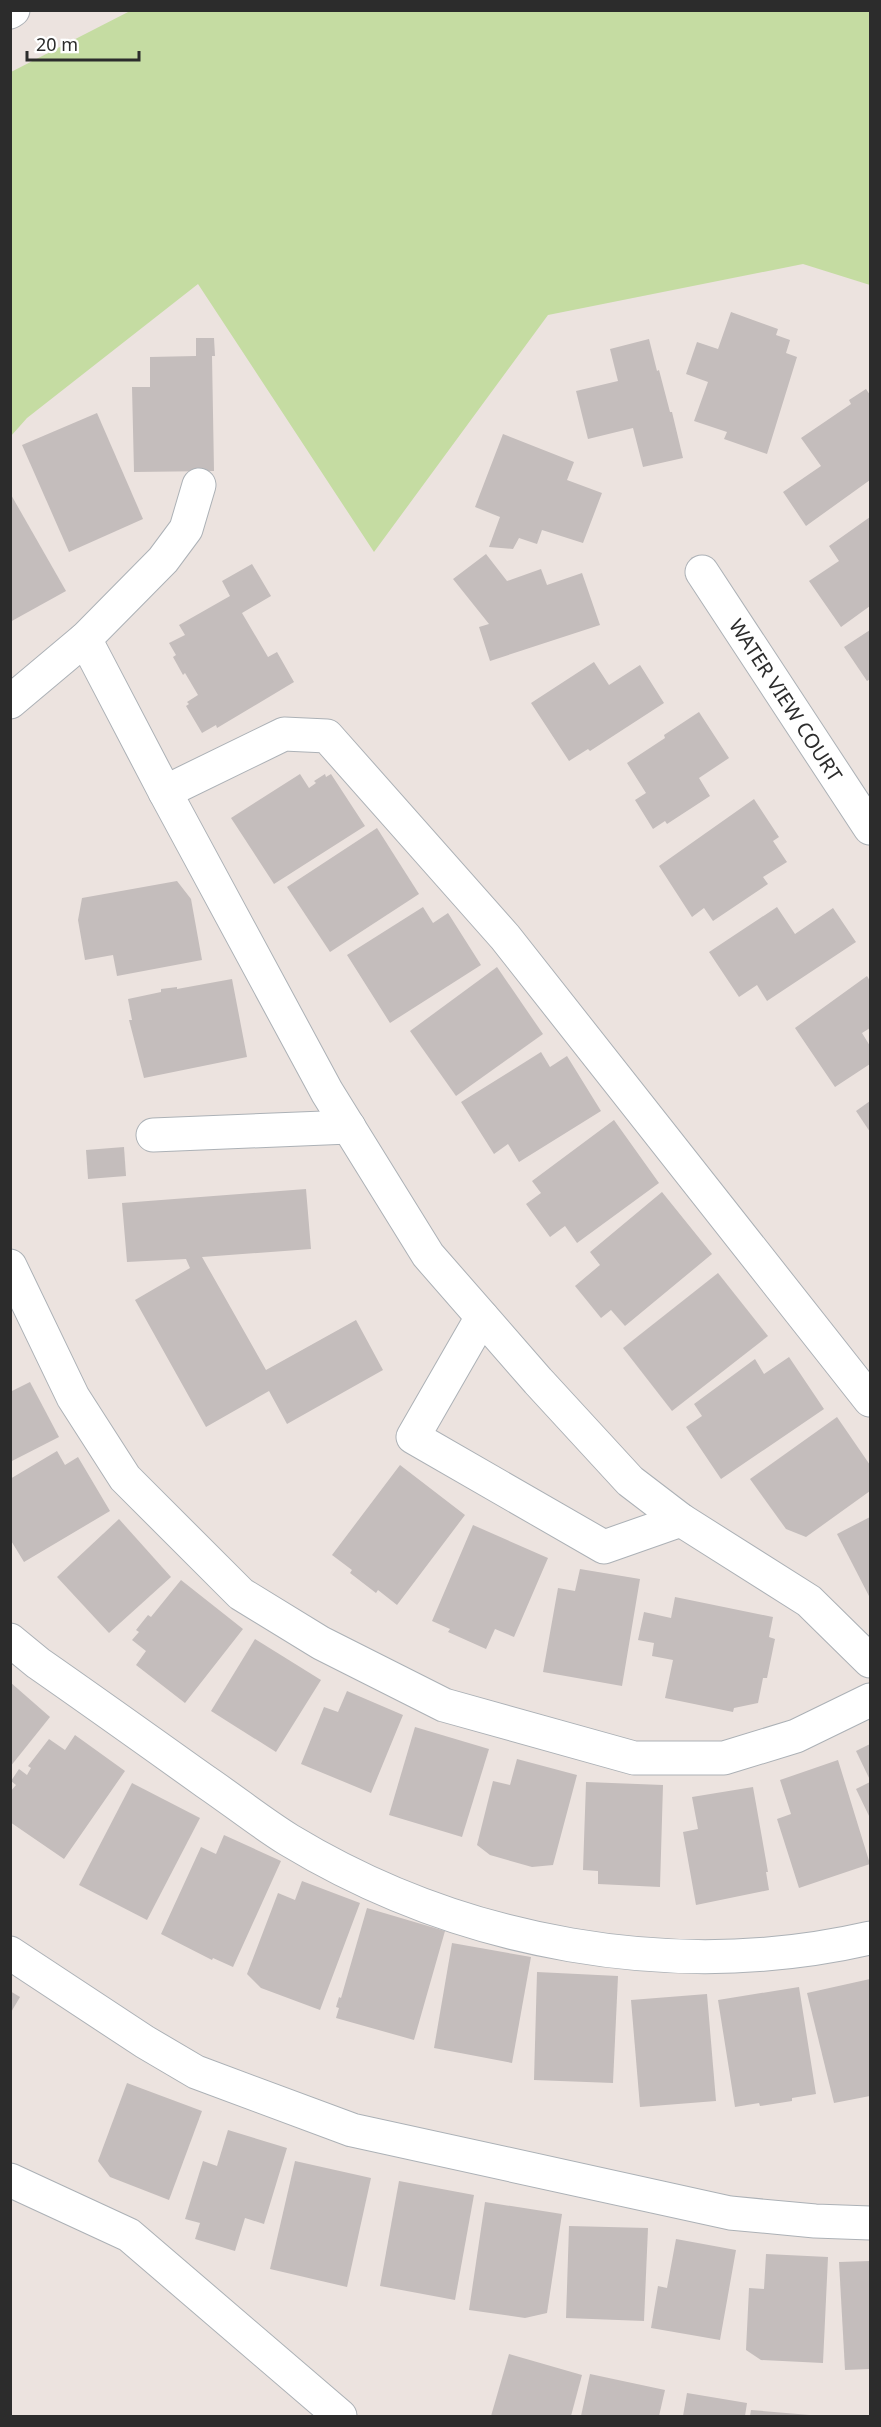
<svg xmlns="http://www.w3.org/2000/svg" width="881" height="2427" viewBox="0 0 881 2427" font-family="'Noto Sans',sans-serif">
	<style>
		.green { fill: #c5dca2 }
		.building { fill: #c4bdbc }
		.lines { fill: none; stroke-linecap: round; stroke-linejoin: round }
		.minor-casing { stroke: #acb1b6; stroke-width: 35 }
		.minor { stroke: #fff; stroke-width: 33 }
		.labels { text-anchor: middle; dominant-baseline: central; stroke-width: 6; stroke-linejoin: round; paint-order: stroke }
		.street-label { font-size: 20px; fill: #2c2c2c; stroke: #fff }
	</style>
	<rect width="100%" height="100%" fill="#ece3df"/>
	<path class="green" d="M130,11H870V285L803,264L548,315L374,552L198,284L27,418L11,436V72Z"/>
	<g class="building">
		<path d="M731,312L778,329L776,335L790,340L786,353L797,357L767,454L724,439L727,432L694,421L708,382L686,374L697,342L718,349Z"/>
		<path d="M196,338H214L215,356H212L214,471L134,472L132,387H150V357L196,356Z"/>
		<path d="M649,339L657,371L659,370L670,412H672L683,458L643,467L633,428L588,439L576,391L618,381L610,349Z"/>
		<path d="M866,389L870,395V480L806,526L783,492L821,466L801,438L851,404L849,400Z"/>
		<path d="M97,413L143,519L69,552L22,445Z"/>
		<path d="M503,434L574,462L567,480L602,493L583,543L542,530L537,544L519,538L513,549L489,547L500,517L475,507Z"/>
		<path d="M10,493L66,591L10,622Z"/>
		<path d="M870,517V606L841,627L809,581L839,561L829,546Z"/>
		<path d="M486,554L507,581L541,569L547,585L582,573L600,625L490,661L479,627L489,624L453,579Z"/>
		<path d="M252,564L271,596L242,613L268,657L277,652L294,682L217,728L216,725L202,733L186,706L189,704L187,702L198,695L185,673L183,675L173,657L176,655L169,643L185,635L179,625L230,596L222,581Z"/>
		<path d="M870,630V679L867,681L844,647Z"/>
		<path d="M594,662L609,685L640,665L664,703L590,751L588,749L569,761L531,703Z"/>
		<path d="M699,712L729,758L699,778L710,796L667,824L665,821L653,829L635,800L646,793L627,763L665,738L664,735Z"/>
		<path d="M300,774L309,788L316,783L314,781L325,774L326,777L331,774L365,826L274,884L231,818Z"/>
		<path d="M754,799L779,837L773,841L787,862L763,877L768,884L713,921L704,908L692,917L659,866Z"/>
		<path d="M377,828L419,894L330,952L287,887Z"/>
		<path d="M177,881L191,899L202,960L117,976L113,955L85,960L78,920L82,898Z"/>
		<path d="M423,907L433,923L448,913L481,965L390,1023L347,955Z"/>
		<path d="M777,907L795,934L833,908L856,942L767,1001L757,985L739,997L709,952Z"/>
		<path d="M497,967L543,1034L456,1096L410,1031Z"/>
		<path d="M867,976L870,981V1028L862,1033L870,1046V1064L835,1087L795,1028Z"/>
		<path d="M232,979L247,1057L144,1078L129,1020H132L128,999L161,992V989L177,987V989Z"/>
		<path d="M541,1052L550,1067L567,1056L601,1111L519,1162L508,1144L494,1154L461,1102Z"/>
		<path d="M870,1101V1132L856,1111Z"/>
		<path d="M614,1120L659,1183L577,1243L565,1226L550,1237L526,1204L541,1193L532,1181Z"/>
		<path d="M124,1147L126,1176L88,1179L86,1150Z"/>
		<path d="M306,1189L311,1249L202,1257L266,1370L356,1320L383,1370L287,1424L269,1391L206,1427L135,1300L190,1268L186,1259L127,1262L122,1203Z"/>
		<path d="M662,1192L712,1254L625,1326L611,1310L601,1318L575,1286L600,1265L590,1252Z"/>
		<path d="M718,1273L768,1336L672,1411L623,1348Z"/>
		<path d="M789,1357L824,1409L721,1479L686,1427L702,1416L694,1404L755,1359L764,1374Z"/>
		<path d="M30,1382L59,1437L10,1462V1392Z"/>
		<path d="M837,1417L870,1465V1491L806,1537L786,1529L750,1479Z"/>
		<path d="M57,1451L65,1465L78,1457L110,1511L24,1562L10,1539V1479Z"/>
		<path d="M400,1465L465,1515L397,1605L378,1590L376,1593L350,1573L352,1570L332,1555Z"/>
		<path d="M870,1517V1598L837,1534Z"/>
		<path d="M119,1519L171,1577L109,1633L57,1577Z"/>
		<path d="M473,1525L548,1558L514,1637L495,1629L486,1649L448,1632L450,1629L432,1621Z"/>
		<path d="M580,1569L640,1579L622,1686L543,1672L558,1588L575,1591Z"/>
		<path d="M181,1580L243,1629L185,1703L136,1665L146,1651L132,1640L139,1632L136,1630L148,1615L151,1617Z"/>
		<path d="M675,1597L773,1617L769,1637L775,1639L767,1678H763L758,1703L734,1708L733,1712L665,1698L673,1660L652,1656L654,1643L638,1640L644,1612L671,1618Z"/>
		<path d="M255,1639L321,1680L276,1752L211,1711Z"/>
		<path d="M10,1682L50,1717L10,1767Z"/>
		<path d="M347,1691L403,1715L371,1793L301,1764L324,1707L338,1712Z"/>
		<path d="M415,1727L489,1749L462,1837L389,1815Z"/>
		<path d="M75,1735L125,1771L64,1859L10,1822V1792L16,1785L11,1781L19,1769L27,1775L31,1768L28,1766L49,1739L65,1750Z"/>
		<path d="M870,1744V1780L856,1751Z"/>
		<path d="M517,1759L577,1775L553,1865L532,1867L490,1855L477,1845L493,1781L510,1785Z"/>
		<path d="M838,1760L870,1864L799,1888L777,1819L791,1814L780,1780Z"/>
		<path d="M586,1782L663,1785L660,1887L598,1884V1871L583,1870Z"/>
		<path d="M870,1782V1818L856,1789Z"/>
		<path d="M132,1783L200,1818L147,1920L79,1885Z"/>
		<path d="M753,1787L768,1872H766L769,1890L696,1905L683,1832L698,1829L692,1797Z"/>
		<path d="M224,1835L281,1861L233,1967L213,1958L212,1960L161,1934L201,1847L216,1854Z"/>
		<path d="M302,1881L360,1903L320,2010L261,1988L247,1974L278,1893L295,1900Z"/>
		<path d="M367,1908L445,1931L414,2040L336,2018L339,2008L336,2007L339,1997L341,1998Z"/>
		<path d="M452,1943L531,1957L512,2063L434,2048Z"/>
		<path d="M537,1972L618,1976L613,2083L534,2080Z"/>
		<path d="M870,1979V2096L834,2103L807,1993Z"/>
		<path d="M799,1987L816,2094L792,2098V2101L760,2106L759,2103L735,2107L718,2000Z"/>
		<path d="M10,1991L20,1997L10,2014Z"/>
		<path d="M707,1994L716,2101L640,2107L631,2000Z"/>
		<path d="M127,2083L202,2111L169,2200L110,2177L98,2161Z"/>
		<path d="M228,2130L287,2148L264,2224L245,2218L235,2251L195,2239L200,2223L185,2219L203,2161L217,2166Z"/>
		<path d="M295,2161L371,2178L347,2287L270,2269Z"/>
		<path d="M399,2181L474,2195L455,2300L380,2286Z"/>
		<path d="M485,2202L562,2214L547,2313L525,2318L469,2310Z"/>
		<path d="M569,2226L648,2228L644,2321L566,2318Z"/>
		<path d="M676,2239L736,2250L720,2340L651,2328L658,2286L667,2288Z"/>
		<path d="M766,2254L828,2257L823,2363L761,2360L746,2350L749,2288L764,2289Z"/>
		<path d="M870,2261V2369L845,2370L839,2262Z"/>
		<path d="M509,2354L582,2375L571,2416H491Z"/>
		<path d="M590,2374L665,2390L659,2416H581Z"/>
		<path d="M687,2393L747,2403L745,2416H683Z"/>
		<path d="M751,2410L810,2415V2416H750Z"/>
	</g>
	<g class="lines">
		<g class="minor-casing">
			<g id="minor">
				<path d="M10,12L13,10"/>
				<path d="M702,572L870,828"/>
				<path d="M85,639L165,792L327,1092L428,1255L538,1381L630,1481L681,1520L809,1601L870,1661"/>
				<path d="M10,702L85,639L163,560L186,529L199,485"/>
				<path d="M165,792L284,734L327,736L505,937L870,1400"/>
				<path d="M153,1135L349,1127"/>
				<path d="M10,1266L73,1397L125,1478L241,1594L321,1643L444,1705L634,1758H724L796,1736L870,1700"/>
				<path d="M482,1317L413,1437L604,1547L681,1520"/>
				<path d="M10,1640L38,1663C94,1702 150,1742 206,1782C234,1801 260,1822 289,1840C461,1944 674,1983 870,1938"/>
				<path d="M10,1953L145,2042L196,2072L352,2130L730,2213L815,2221L870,2223"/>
				<path d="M10,2180L129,2235L340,2416"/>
			</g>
		</g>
		<use href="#minor" class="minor"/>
	</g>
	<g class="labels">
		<g class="street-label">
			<text transform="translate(786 700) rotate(57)">WATER VIEW COURT</text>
		</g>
	</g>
	<rect width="881" height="2427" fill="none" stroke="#2c2c2c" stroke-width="24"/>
	<path d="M27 51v9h112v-9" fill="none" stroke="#2c2c2c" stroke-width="3"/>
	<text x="36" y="51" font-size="18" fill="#2c2c2c" stroke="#ffffff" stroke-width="4.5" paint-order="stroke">20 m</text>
</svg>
